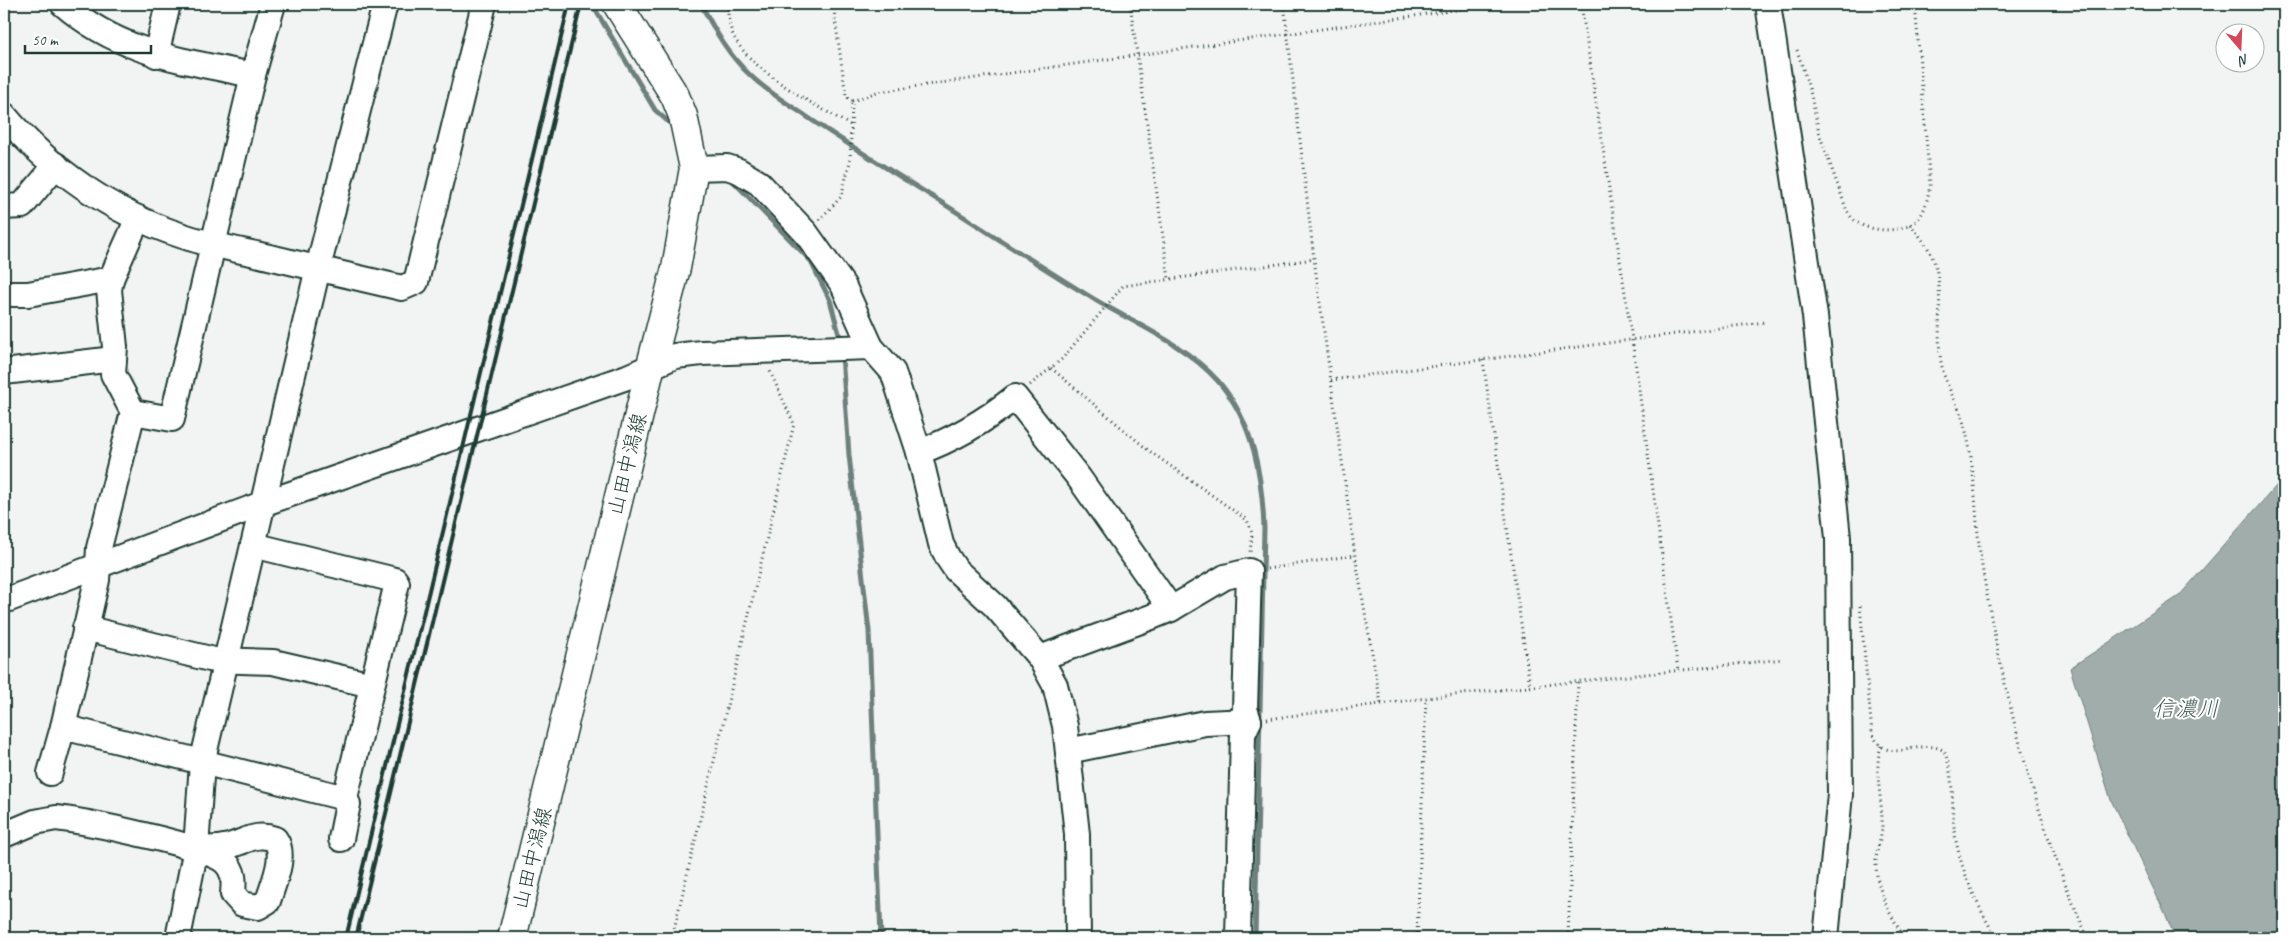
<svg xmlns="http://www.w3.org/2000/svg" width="2288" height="942" viewBox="0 0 2288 942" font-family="Caveat,'Klee One',sans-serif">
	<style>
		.water { fill: #a1adaa; stroke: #6d807b }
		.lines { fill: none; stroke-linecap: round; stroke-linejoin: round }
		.stream { stroke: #6d807b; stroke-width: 5 }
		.minor-casing { stroke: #1f3d34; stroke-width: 28 }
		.major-casing { stroke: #1f3d34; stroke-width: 31 }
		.path { stroke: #1f3d34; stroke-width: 3; stroke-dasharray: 1 4; stroke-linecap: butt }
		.minor { stroke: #fff; stroke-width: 24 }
		.major { stroke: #fff; stroke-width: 28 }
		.rail { stroke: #1f3d34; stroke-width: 4 }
		.labels { text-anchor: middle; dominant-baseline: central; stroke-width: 4; stroke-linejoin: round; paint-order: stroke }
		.street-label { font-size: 21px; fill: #1f3d34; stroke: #fff }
		.water-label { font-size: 22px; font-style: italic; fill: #465f57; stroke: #fff }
	</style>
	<rect width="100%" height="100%" fill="#f2f3f3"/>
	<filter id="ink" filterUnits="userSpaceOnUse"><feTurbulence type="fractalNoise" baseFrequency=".02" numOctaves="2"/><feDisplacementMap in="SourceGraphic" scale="10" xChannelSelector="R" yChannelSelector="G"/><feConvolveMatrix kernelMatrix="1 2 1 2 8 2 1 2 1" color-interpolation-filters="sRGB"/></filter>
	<g filter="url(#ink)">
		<path class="water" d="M2284,477V938H2175L2165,913L2111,800L2070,668L2179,596Z"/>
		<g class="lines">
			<g class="stream">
				<path d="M592,4L655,110L674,127"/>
				<path d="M701,4C715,31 729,56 751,76C766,90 783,101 800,112C836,137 872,159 909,182C972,221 1034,263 1097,301C1138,325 1186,345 1218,381C1254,423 1262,475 1264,528L1255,938"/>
				<path d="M731,179L810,260L830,300L841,341"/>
				<path d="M842,355L849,455L869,631L881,938"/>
			</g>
			<g class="minor-casing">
				<g id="minor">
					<path d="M63,4C121,54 181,60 253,75"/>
					<path d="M1768,4L1815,316L1838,538L1840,794L1826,938"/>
					<path d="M156,55L168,4"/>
					<path d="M4,115C49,169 113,213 180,235C209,245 239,250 269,257C313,267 358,278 402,288L416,282L484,4"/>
					<path d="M694,168L727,167L739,171L759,183L806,233L843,285L871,347L893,372L919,452L941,544L948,558L956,570L995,606L1040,658L1055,685L1065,726L1077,834L1078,938"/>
					<path d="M4,207L22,206L56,165"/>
					<path d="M4,294H28L111,279"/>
					<path d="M4,372L114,359"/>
					<path d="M133,412L172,419L253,75L273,4"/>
					<path d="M919,452C955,439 985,421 1015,397L1079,478L1171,609"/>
					<path d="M253,545L395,580L397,583L345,798L348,804L341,839"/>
					<path d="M4,601L262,504L627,377L675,356L702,353L871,347"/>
					<path d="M85,628L214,660L273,662L372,685"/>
					<path d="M1040,658L1154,616L1171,609L1225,577L1249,571L1245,709L1249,721L1243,734L1238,938"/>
					<path d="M63,727L345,798"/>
					<path d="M1068,751L1205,723L1249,721"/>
					<path d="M50,773L63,727L97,580L99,548L133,412L113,374L115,347L109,290L111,279L138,218"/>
					<path d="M4,835L35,822L56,818C85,821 207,846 225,862C235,871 234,882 233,894L242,904L258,907L268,901C273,884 287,855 275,839C256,832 247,841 229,846C218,849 207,849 196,848"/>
					<path d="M178,938L196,848L202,763L318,268L385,4"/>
				</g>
			</g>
			<g class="major-casing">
				<path id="major" d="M512,938L651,365L676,268L694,168L683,116L675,96L617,4"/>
			</g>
			<g class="path">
				<path d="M727,4C728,15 729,27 734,37C754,74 814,104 850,125"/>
				<path d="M833,4L846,96L852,101"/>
				<path d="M1130,4L1169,279"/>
				<path d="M1284,4L1314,259L1355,555L1381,704"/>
				<path d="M1581,4L1632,339L1678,670"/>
				<path d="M1797,50L1810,91L1820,136L1847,211C1849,213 1851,218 1854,220C1868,233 1907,234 1919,218C1926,209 1928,196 1930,185L1915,4"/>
				<path d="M852,101L877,92L1498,4"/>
				<path d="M819,220L841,197L850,162L852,101"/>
				<path d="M1910,224C1917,233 1925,242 1930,252C1948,286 1933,335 1943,371C1948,390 1959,406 1964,424C1977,470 1974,519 1982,566C2003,693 2035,820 2088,938"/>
				<path d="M1483,360L1530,686"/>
				<path d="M1051,368L1148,450L1247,520L1252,533L1250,553"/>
				<path d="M1331,380L1765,322"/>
				<path d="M1030,385L1062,359L1123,286L1314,259"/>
				<path d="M1267,569L1355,555"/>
				<path d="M1860,606L1872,733C1888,770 1921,735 1944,751C1955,776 1951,808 1955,835C1961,872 1978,906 1996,938"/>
				<path d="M1267,719L1426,698L1783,659"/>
				<path d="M1881,746C1873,772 1883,799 1882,826C1882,837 1877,848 1876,860C1875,887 1890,916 1905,938"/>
				<path d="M672,938L794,424L769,369"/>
				<path d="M1417,938L1426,698"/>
				<path d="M1568,938L1578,681"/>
			</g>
			<use href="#minor" class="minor"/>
			<use href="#major" class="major"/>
			<g class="rail">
				<path d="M346,938L569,4"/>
				<path d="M356,938L581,4"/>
			</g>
		</g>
	</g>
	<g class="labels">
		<g class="street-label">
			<text transform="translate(627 464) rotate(-76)">山田中潟線</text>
			<text transform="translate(532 858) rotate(-76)">山田中潟線</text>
		</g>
		<g class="water-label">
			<text x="2186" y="709">信濃川</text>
		</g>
	</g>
	<rect width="2288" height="942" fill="none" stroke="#fff" stroke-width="20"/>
	<rect x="10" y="10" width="2268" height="922" fill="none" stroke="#1f3d34" stroke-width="2" filter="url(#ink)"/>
	<g transform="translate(2240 48) rotate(161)"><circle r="24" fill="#ffffff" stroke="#a5b1ae"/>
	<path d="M0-4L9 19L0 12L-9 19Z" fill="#d1495b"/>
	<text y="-8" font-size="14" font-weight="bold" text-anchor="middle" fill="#1f3d34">N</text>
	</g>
	<path d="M25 45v8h126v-8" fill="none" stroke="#1f3d34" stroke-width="2.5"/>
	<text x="32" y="45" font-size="15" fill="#1f3d34" stroke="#ffffff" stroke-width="4" paint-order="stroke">50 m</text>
</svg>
